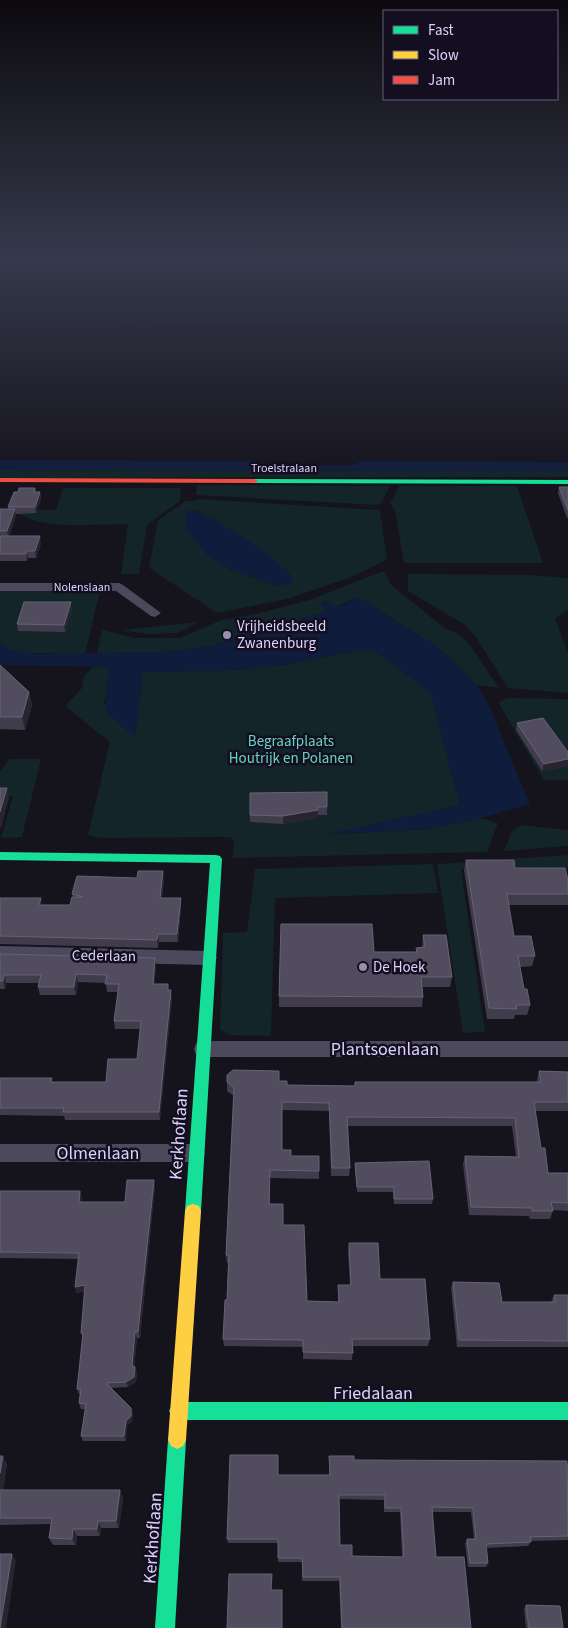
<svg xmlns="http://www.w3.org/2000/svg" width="568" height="1628" viewBox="0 0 568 1628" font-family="'Source Sans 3',sans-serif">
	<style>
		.green { fill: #132528; fill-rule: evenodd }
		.water { fill: #101c3c }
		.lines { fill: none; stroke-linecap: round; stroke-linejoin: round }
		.stream { stroke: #101c3c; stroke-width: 3 }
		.street { fill: #4c495d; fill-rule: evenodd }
		.fast { fill: #16e098; fill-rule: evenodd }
		.slow { fill: #ffcf43; fill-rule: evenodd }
		.jam { fill: #f24e42; fill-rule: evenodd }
		.wall { fill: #413c4c; fill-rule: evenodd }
		.shaded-wall { fill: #282531 }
		.building { fill: #514d5f; stroke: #676277; fill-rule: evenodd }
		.poi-dot { fill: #9690ad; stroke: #140f20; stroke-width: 2 }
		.labels { text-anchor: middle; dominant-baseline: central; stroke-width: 5; stroke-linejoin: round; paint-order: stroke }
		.far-street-label { font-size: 12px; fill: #dcd3fb; stroke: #140f20 }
		.poi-label { font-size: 15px; fill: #dcd3fb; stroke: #140f20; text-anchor: start }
		.park-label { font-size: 15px; fill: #67d3c3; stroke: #140f20 }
		.street-label { font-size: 15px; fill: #dcd3fb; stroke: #140f20 }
		.near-street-label { font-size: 18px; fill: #dcd3fb; stroke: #140f20 }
	</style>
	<rect width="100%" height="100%" fill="#15131c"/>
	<g class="green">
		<path d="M0,470L568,471V477L0,478Z"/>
		<path d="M197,485L390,486L381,503L378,505L196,495Z"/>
		<path d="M399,486H517L543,563H404L395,510L390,504Z"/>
		<path d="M63,488H181L180,501L147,525L139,574H121L128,524C94,524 45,531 16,512L15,509L56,510Z"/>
		<path d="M197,499L380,510L387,560L349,578L287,599L217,613L149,568L158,520L186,501H196ZM194,510L224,526L251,544L277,586L229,569Z"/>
		<path d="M381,572H385L391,585L443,627L459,634L470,645L499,688L476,685L453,661L434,645L358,597L328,611L212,646L164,652L97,653L102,630L135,638H180L221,620L256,614L309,600Z"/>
		<path d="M408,574L532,575L568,578V610L555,618L568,653V693L508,688L475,636L465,625L408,591Z"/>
		<path d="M0,590L100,591L85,654L21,653L9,650L0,641Z"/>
		<path d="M198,622L178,633L149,634L121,630Z"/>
		<path d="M360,650L375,651L431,692L460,805L332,834L428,829L481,818L498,823L487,852L233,858L234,841L232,838L227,837L100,838L88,835L110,742L65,706L82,688L84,676L93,667H109L107,692L104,703L134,737L143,672L232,670L283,665Z"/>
		<path d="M508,698L568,699V780H544L498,702Z"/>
		<path d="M10,759H41L22,837L1,838L13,796H0V771Z"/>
		<path d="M522,825L568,830V846L504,851L512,831Z"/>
		<path d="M568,855V869H461L485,1032L463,1033L437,864Z"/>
		<path d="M433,864L438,893L275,898L271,1036L229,1035L220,1029L223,933L247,932L255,869Z"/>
	</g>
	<g class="water">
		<path d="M0,460L253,461L272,466L354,465L361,461L568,462V471L0,470Z"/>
		<path d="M187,510C206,509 282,561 293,578L291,584L277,586L229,569L207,555L185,527Z"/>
		<path d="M358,597L434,645L453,661L476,685L487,701L530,804L471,821L428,829L327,834L460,805L431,693L375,651L360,650L283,665L232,670L143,672L135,738L105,710L109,667L0,665V641L9,650L36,654L164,652L212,646L327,611L319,603L325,600L339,607Z"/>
	</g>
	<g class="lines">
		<path class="stream" d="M0,319L568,320"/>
		<g class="street">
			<path d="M0,583H119L123,585L161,613L155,617L151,616L116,591H0Z"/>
			<path d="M0,946L208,951L214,953L217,958L214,963L208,965L0,960Z"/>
			<path d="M203,1041H568V1057H203L196,1055L194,1049L196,1043Z"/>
			<path d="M0,1144H195L202,1147L205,1153L202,1159L195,1162H0Z"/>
		</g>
		<g class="fast">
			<path d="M251,479L568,480V484L254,483H251Z"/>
			<path d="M0,852L216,855L220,856L222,859L201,1211L199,1216L193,1218L187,1216L185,1211L210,863L0,860Z"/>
			<path d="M178,1402H568V1420H178L172,1417L169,1411L172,1405Z"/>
			<path d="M177,1431L183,1434L186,1440L175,1628H155L168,1440L171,1434Z"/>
		</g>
		<path class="slow" d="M193,1204L199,1206L201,1211L186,1440L183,1446L177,1449L171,1446L168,1440L185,1211L187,1206Z"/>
		<path class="jam" d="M0,478L254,479L258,481L254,483L0,482Z"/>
	</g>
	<g class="wall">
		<path d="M559,487H568V518H567L558,493Z"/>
		<path d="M35,488L36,492H40L41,498L36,513L16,514V516L9,536L41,543L36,558H28L27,561H0V509H9L8,507L18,492Z"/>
		<path d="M72,609L65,632L18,631L17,624Z"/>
		<path d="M0,665L29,692L32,705L25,730L0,729Z"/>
		<path d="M517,723L568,752V766L542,771L516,730Z"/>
		<path d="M327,792V815H318V817L283,824L250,822V815Z"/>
		<path d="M466,860L515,868L568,880V905H508L514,936L535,956L532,966L520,967L524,989L530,1005L527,1015H515L514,1019H487L464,870Z"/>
		<path d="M164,879L162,898L181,906L178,942H159L158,948L0,944V898L43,905H70L73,897L72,894Z"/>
		<path d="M423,935L452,977L450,987H422L423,997L422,1007H279V996L374,952H416V948H422Z"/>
		<path d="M0,954L156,966L154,984L169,990L172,998L160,1120H65L64,1116L0,1115V1078L53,1082H106L137,1059L140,1029H115L114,1021L118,992H107L106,983L78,982L76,995H40L38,987L39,983H6L5,989H0Z"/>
		<path d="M539,1071L568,1072V1111H535L541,1148L548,1173H568V1211L553,1210L550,1219H530L529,1216L469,1215L463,1164L465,1156L516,1157L512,1126H348L350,1168L349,1176H331L329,1111L282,1110V1150L291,1156L319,1171V1179L270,1178V1204L283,1225L307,1301L338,1302V1285H350L348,1251L349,1243L430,1339L428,1346H353L352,1360L303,1359V1347L224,1346L223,1339L227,1300L228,1263H227L226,1255L234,1096L227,1091V1082L279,1081L287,1085L354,1086L355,1082H537V1080Z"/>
		<path d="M355,1163L433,1199L432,1204H394L393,1192H357L355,1168Z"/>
		<path d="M155,1186L140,1338H137L134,1366L135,1367L137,1372L136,1382L128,1387L111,1388L131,1408L133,1413L132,1421L127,1426L126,1441H83L81,1436L85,1409H81L79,1403L80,1394H79L77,1389L83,1338L81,1333L85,1291L76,1293L78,1259L0,1258V1191H80L82,1197L81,1202H125Z"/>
		<path d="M453,1282L502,1302H551L554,1295H568V1347H457L451,1288Z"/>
		<path d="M0,1456L7,1464L3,1490H120L123,1497L119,1528H101L100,1536H77L76,1545H53L49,1538L51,1524L0,1525Z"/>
		<path d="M329,1456L354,1460L568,1464V1540L531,1541L528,1546L486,1548L488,1563L486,1567H468L465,1543L467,1539H474L471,1512H432L436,1557L471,1628H341L339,1581H302V1562H278V1543H228L227,1539L278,1475H329ZM339,1499L384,1500V1512H400L402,1557L352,1556L340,1545Z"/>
		<path d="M526,1605L563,1628H526L524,1609Z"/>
	</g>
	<g class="shaded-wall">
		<path d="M40,492L41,498L36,513L35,507Z"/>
		<path d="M15,509L16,516L9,538L7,531Z"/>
		<path d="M40,536L41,543L36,558L35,551Z"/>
		<path d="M27,551L28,558L27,561L26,554Z"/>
		<path d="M71,602L72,609L65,632L64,625Z"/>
		<path d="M29,692L32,705L25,730L22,717Z"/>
		<path d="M568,759V766L542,771L544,764Z"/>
		<path d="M7,788L9,798L1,829L0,826V812Z"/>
		<path d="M318,810V817L283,824V816Z"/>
		<path d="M163,871L164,879L161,906L160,898Z"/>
		<path d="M41,898L43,906L39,905Z"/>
		<path d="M181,898V906L178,942L177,934Z"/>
		<path d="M158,934L159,942L158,948L157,940Z"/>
		<path d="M155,958L156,966L154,991L153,984Z"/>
		<path d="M76,974L78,982L76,995L74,987Z"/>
		<path d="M4,975L6,983L5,989L3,981Z"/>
		<path d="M171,990L172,998L160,1120L159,1112Z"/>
		<path d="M154,1180L155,1186L140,1338L138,1332Z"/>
		<path d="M80,1191L82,1197L81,1208L79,1202Z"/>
		<path d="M85,1285L87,1291L76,1293L75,1287Z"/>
		<path d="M135,1332L137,1338L134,1370L132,1365Z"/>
		<path d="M135,1367L137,1372L136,1382L128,1387L126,1382Z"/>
		<path d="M131,1408L133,1413L132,1421L127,1426L126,1441L124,1436L126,1421Z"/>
		<path d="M3,1456L7,1464L2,1497L0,1494V1473Z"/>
		<path d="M120,1490L123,1497L119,1528L116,1521Z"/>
		<path d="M98,1521L101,1528L100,1536L97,1529Z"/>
		<path d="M73,1529L77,1536L76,1545L72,1539Z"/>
		<path d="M12,1554L16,1560L6,1628H0Z"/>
	</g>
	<g class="building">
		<path d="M559,487H568V510Z"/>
		<path d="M19,488H35L34,492H40L35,507H8L14,492H18Z"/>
		<path d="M0,509H15L7,531H0Z"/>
		<path d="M1,536H40L35,551H27L26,554H0V539Z"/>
		<path d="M24,602H71L64,625L17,624Z"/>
		<path d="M0,665L29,692L22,717H0Z"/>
		<path d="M543,718L568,752V759L544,764L517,723Z"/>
		<path d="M0,788H7L0,812Z"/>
		<path d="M327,792V807H318V810L283,816L250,815V793Z"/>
		<path d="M466,860H514L515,868H565L568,880V894H507L514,936H531L535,956H518L524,989H527L530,1005H516L517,1009L489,1008Z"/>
		<path d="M138,871H163L160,898H181L177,934H158L157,940L0,936V898H41L39,905H70L72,897H83L72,894L77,876L137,878Z"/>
		<path d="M281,924H372L374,952H417L416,948L425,947L423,935H446L452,977H421L423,997L279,996Z"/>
		<path d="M0,954L155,958L153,984H168V990H171L159,1112H63L64,1108H0V1078H52L51,1082H106L108,1059H137L141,1021H114L119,984H105L107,975L76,974L74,987H38L41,975H4L3,981H0Z"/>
		<path d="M233,1070L279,1071V1081H287V1085L355,1086V1082H541L539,1071L568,1072V1102H534L541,1148H545L548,1173H568V1203L551,1202L553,1211H532V1208L471,1207L465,1156L519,1157L515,1118L347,1117L350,1168H332L329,1103L282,1102V1150H291V1156H319V1171L270,1170L269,1204H283V1225H304L307,1301L339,1302L338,1285H351L349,1243H378L380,1279H425L430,1339H352L353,1353L303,1352V1340L223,1339L225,1300H227L229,1255H226L234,1088L227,1082V1075Z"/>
		<path d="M429,1161L433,1199H394V1187H357L355,1163Z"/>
		<path d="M127,1180H154L138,1332H135L132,1365L135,1367L134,1377L126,1382L106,1383L131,1408V1416L126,1421L124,1436H81L86,1404L79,1403L81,1389H77L83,1333H81L85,1285L75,1287L79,1253L0,1252V1191H80L79,1202H125Z"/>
		<path d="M453,1282L499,1283L502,1302H555L554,1295H568V1341L459,1340Z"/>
		<path d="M230,1455H278V1475H330L329,1456H354V1460L567,1461L568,1536L530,1537L531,1542L486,1544L488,1563H470L467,1539H476L473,1508L432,1507L436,1557H464L471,1628H342L340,1577H303L302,1558H278V1539H227ZM339,1495H385V1508H401L404,1557L352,1556V1545H340Z"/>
		<path d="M0,1456H3L0,1473Z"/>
		<path d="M0,1490H120L116,1521H98L97,1529H73L72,1539L49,1538L52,1518H0Z"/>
		<path d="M0,1554H12L0,1628Z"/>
		<path d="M229,1574H272L271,1590H282V1628H227Z"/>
		<path d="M526,1605L560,1606L563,1628H529Z"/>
	</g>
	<linearGradient id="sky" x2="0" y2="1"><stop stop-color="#0c0a0f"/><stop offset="0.53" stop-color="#35394b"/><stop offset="1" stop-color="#35394b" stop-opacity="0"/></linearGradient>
	<rect width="568" height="485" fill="url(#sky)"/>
	<g class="poi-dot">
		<circle cx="227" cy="635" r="5"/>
		<circle cx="363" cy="967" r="5"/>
	</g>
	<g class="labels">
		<g class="far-street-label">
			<text x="284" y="468">Troelstralaan</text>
			<text x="82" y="587">Nolenslaan</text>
		</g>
		<g class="poi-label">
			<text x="237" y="626">Vrijheidsbeeld<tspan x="237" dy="17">Zwanenburg</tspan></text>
			<text x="373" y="967">De Hoek</text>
		</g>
		<g class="park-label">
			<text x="291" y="741">Begraafplaats<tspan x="291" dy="17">Houtrijk en Polanen</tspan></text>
		</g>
		<g class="street-label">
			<text transform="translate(104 956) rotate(1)">Cederlaan</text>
		</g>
		<g class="near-street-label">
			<text x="385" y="1049">Plantsoenlaan</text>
			<text transform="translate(179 1134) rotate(-86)">Kerkhoflaan</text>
			<text x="98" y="1153">Olmenlaan</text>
			<text x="373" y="1393">Friedalaan</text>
			<text transform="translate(153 1538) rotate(-86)">Kerkhoflaan</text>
		</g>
	</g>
	<rect x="383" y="10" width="175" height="90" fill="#140f20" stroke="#645d78"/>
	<rect x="393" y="26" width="25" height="8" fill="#16e098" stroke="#645d78"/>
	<text x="428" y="35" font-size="15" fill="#dcd3fb">Fast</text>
	<rect x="393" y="51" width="25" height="8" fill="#ffcf43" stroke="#645d78"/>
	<text x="428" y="60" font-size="15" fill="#dcd3fb">Slow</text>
	<rect x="393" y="76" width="25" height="8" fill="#f24e42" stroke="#645d78"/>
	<text x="428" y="85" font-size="15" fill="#dcd3fb">Jam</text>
</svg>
